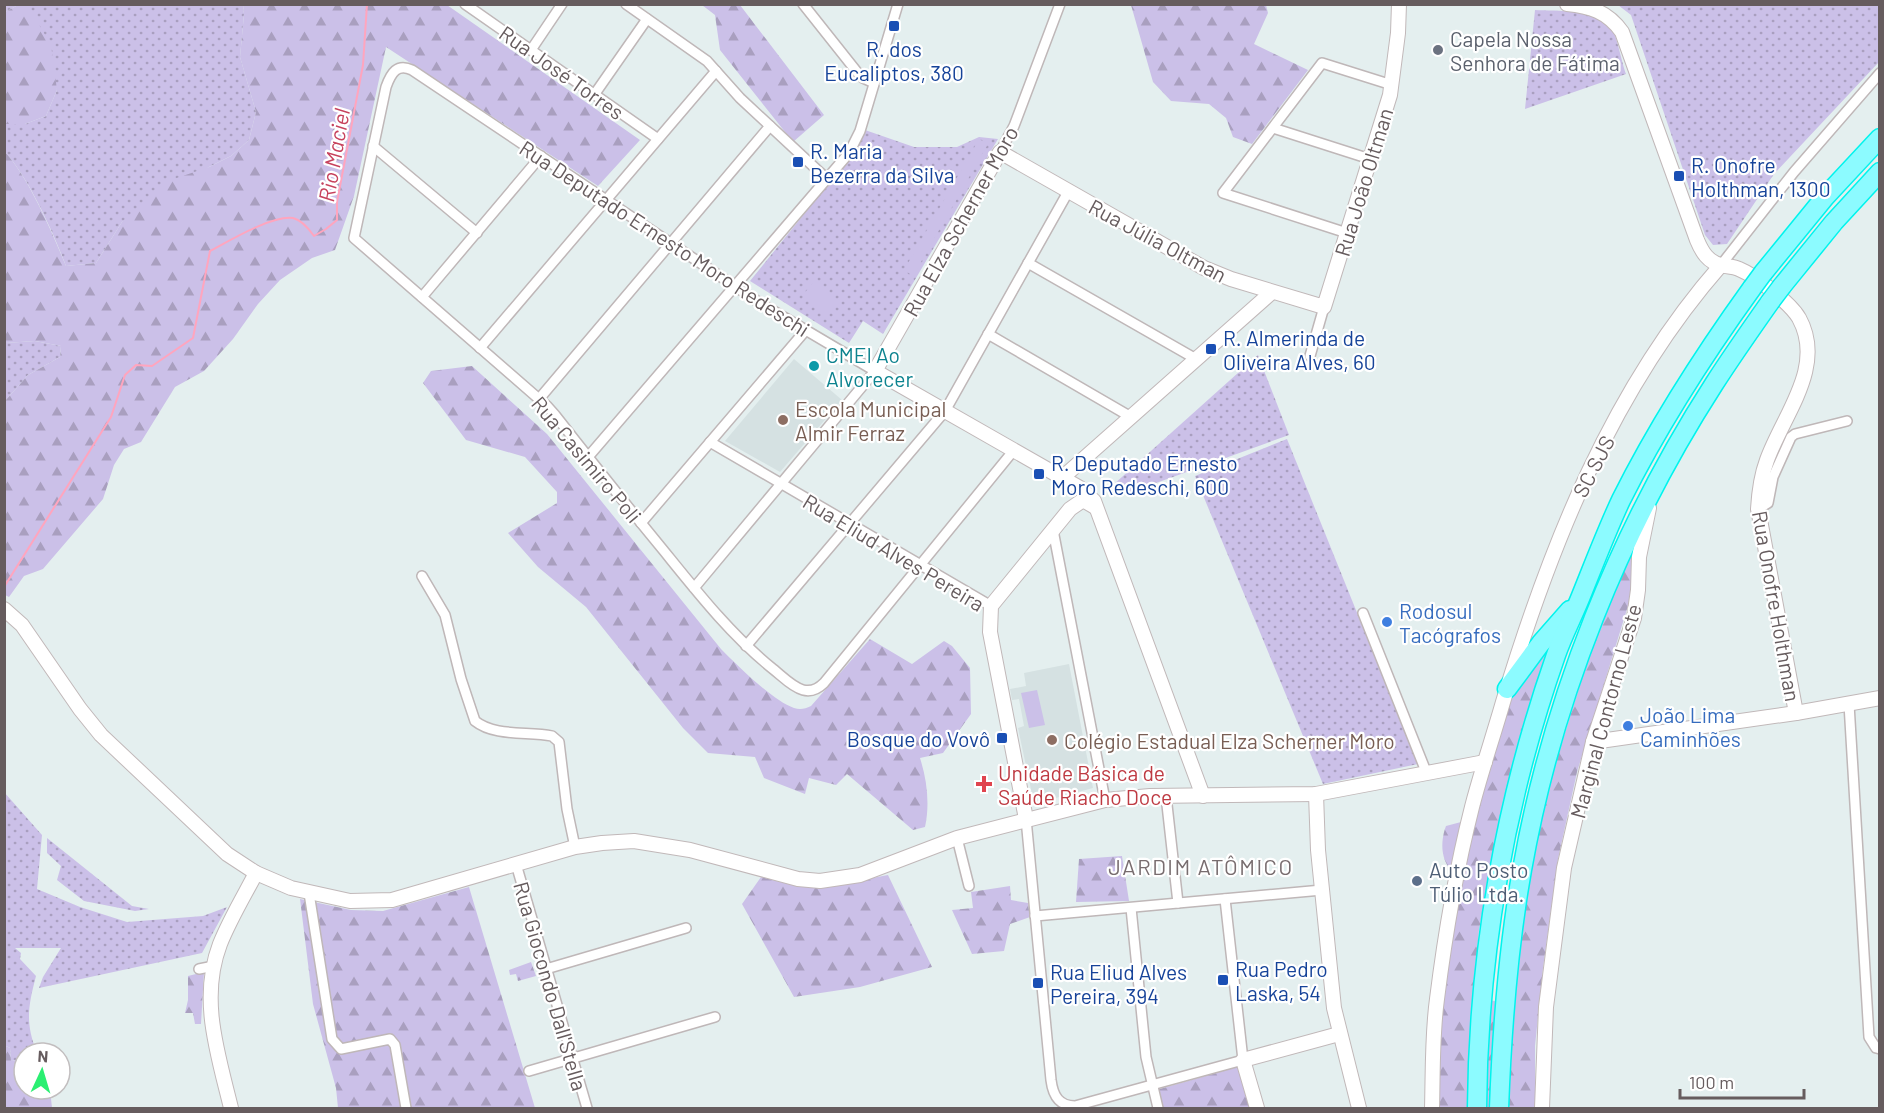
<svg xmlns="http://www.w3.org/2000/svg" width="1884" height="1113" viewBox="0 0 1884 1113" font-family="Barlow,sans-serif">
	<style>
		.education { fill: #d5e1e2 }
		.grass { fill: url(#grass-dots) }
		.forest { fill: url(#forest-firs) }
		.park { fill: #cbc0e8 }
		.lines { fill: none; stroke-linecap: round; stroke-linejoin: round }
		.stream { stroke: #ffa5be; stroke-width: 2 }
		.street-casing { stroke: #bfb7b8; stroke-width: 12 }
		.secondary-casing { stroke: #c1b8b9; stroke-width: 16 }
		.highway-casing { stroke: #00f4ed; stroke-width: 21 }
		.street { stroke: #fff; stroke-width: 9 }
		.secondary { stroke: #fff; stroke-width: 14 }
		.highway { stroke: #8cfbff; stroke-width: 18 }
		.highway-bridge-casing { stroke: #00f4ed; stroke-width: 21; stroke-linecap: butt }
		.highway-bridge { stroke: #8cfbff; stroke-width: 18 }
		.transit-dot { fill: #1a4fb4; stroke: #fff; stroke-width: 2 }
		.worship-dot { fill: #6b7280; stroke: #fff; stroke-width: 2 }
		.culture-dot { fill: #0f9aa8; stroke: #fff; stroke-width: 2 }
		.education-dot { fill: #8d6e63; stroke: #fff; stroke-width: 2 }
		.shop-dot { fill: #3f7fe0; stroke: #fff; stroke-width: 2 }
		.health-dot { fill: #e0444e; stroke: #fff; stroke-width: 2 }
		.service-dot { fill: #5c6f8a; stroke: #fff; stroke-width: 2 }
		.labels { text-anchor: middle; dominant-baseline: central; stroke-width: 4.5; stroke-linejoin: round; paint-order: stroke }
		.worship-label { font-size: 21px; fill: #5b616d; stroke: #fff; text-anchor: start }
		.transit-label { font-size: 21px; fill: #164399; stroke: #fff; text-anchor: start }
		.street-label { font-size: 21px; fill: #665c5e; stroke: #fff }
		.culture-label { font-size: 21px; fill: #0d838f; stroke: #fff; text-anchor: start }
		.education-label { font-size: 21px; fill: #785e54; stroke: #fff; text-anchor: start }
		.shop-label { font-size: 21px; fill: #366cbe; stroke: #fff; text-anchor: start }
		.health-label { font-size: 21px; fill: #be3a42; stroke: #fff; text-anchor: start }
		.service-label { font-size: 21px; fill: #4e5e75; stroke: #fff; text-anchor: start }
		.water-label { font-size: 22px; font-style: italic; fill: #c7425d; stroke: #fff }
		.neighbourhood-label { font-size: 22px; letter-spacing: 1.5px; fill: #786d6f; stroke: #fff }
	</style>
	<defs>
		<pattern id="grass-dots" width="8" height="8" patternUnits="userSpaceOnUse" patternTransform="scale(1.5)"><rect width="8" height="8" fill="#cbc0e8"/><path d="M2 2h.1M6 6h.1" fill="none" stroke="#a99fbf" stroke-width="1.8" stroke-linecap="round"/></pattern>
		<pattern id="forest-firs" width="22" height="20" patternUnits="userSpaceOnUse" patternTransform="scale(1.5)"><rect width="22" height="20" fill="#cbc0e8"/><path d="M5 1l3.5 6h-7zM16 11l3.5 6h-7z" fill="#a99fbf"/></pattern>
	</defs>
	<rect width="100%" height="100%" fill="#e4efef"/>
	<g class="education">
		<path d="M794,359L842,400L780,472L725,441Z"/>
		<path d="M1069,664L1093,788L1037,803L1033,799L1018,728L1024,726L1019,699L1012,700L1010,689L1026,686L1024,673Z"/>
	</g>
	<g class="grass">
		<path d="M5,4L243,5L244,14L240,57L256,112L249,140L231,156L209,167L122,222L96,263L66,266C53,232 29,178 5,152V124H25L46,116L57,90L18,5L5,12Z"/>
		<path d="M1618,5H1879V62L1774,174L1727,244L1713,245L1705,235L1631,15Z"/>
		<path d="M1535,10C1556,11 1599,9 1612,28C1617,37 1622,63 1626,74L1525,109Z"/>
		<path d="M865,130L914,147H957L979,137L998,139L883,334L863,321L849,343L750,281L855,151Z"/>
		<path d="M35,341L61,346L60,357L28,375L5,401V343Z"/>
		<path d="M1258,355L1289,435L1120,496L1113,485Z"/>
		<path d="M1287,439L1418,764L1323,784L1195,476Z"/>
		<path d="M4,792L42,835L37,889L80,907L127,922L203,916L227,907L202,953L39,988L43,977L61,948H15L21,953L20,959L36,976C28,1007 25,1023 37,1053H24V1059L11,1061L10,1048L4,1045Z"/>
		<path d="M47,838L132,906L149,909L135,911L84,901L57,880L61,866L47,853Z"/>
	</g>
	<g class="forest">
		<path d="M18,5L31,11L51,45L57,90L46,116L25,124H5V12Z"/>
		<path d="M243,5H447L640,140L598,186L386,47L354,196L335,250L312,258L280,280L258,304L233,339L204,371L175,387L141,442L124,449L114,465L103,499L43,569L24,576L9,597L5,595V401L28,375L60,357L61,346L35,341L5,343V152C29,178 52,232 66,266L96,263L122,222L168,181L209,167L231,156L249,140L256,112L240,57L244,14Z"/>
		<path d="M702,5H740L824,115L793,142L720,50L715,15Z"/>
		<path d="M1131,5H1266L1268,13L1254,44L1308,70L1252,144L1233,137L1226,118L1209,104L1171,101L1153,82Z"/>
		<path d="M472,366L547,434L721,649C737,665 773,701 794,708C800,710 805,709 811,706L870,639L912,664L944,641L952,646L970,668L971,714L943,753L920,758C927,780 930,804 925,827L913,830L847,774L836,785L809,778L805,794L764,778L755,757L708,753L683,728L586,607L538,567L508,533L557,503V492L525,457L466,440L423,383L431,371Z"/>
		<path d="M1633,548L1631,596L1577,772L1558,859L1543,968L1535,1046V1108H1507V1062L1524,895L1542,806L1584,672L1608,605Z"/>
		<path d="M1558,629L1521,735L1506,794L1487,887L1479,930L1471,1014L1467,1108H1438L1441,1001L1459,881L1510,690Z"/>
		<path d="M1461,822L1450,869C1440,857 1441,839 1446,826Z"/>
		<path d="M1122,856L1129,901L1076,902L1079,859Z"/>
		<path d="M888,875L932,967L860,987L794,997L742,904L761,877L797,886L825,887Z"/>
		<path d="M1010,886L1011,900L1028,903L1030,917L1010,924L1004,951L972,954L952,910L973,908L971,892Z"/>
		<path d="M469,887L535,1108H338L336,1088L313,1004L300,899L351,910L383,911Z"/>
		<path d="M531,962L536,976L518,981L516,974L510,975L509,970Z"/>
		<path d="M204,972L201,1024H195L193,1013H185L188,1000V976Z"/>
		<path d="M1488,1000L1500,1002L1494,1108H1483Z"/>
		<path d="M4,1045L10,1048L11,1061L24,1059V1089H50L52,1108H5Z"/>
		<path d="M1241,1066L1250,1108H1161L1156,1090Z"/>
	</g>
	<g class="park">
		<path d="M979,139L988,144L913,276L904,270Z"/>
		<path d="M814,281L837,300L827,314L803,295Z"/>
		<path d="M1037,690L1045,725L1029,728L1021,693Z"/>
	</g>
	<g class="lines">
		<g class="stream">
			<path d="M4,587L111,417L125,375L136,365L152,366L193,338L210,251C229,241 272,215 293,218C302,220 309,229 314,236L326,229L337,220V202L363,65L367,4"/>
			<path d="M4,1107L6,1108"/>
		</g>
		<g class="street-casing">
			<g id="street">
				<path d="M465,4L658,139"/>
				<path d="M626,4L707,61L740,98L828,180"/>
				<path d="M803,4L857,72L863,78L874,83"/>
				<path d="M531,50L562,4"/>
				<path d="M594,95L647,19"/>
				<path d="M1273,128L1370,159"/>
				<path d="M373,146L477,233"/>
				<path d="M1000,152L1014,126L1060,4"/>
				<path d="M1347,233L1223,193L1322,63L1392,85"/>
				<path d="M1028,263L1196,359"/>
				<path d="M1721,265L1794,172L1880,73"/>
				<path d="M422,297L541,156"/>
				<path d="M988,334L1131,417"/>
				<path d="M480,348L716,71"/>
				<path d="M1310,356L1324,307"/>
				<path d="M539,399L770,126"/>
				<path d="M710,442L991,606"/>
				<path d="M588,457L849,153L860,131L898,4"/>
				<path d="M1758,509L1768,503L1773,477L1791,437L1795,434L1847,421"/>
				<path d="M641,523L805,331"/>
				<path d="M1053,530L1105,800"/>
				<path d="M422,576L445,615L461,679L475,721C495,737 528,731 552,736L559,742L567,809L575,847"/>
				<path d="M694,588L875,371L760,303L412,70C397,63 391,73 386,87L354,238L547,406L555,415C591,461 627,506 664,551C698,593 731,635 773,669C782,676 792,687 803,690C811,692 818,689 824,683L1014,450"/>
				<path d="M1363,613L1427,774"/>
				<path d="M746,646L945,411L1068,192"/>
				<path d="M1849,704L1869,1037L1876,1048L1880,1049"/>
				<path d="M1166,796L1178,903"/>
				<path d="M1026,819L1051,1080C1053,1096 1059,1106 1075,1106L1243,1060L1225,899"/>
				<path d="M957,838L969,886"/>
				<path d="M516,864L587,1108"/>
				<path d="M309,893L332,1039L341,1049L390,1039L395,1045L406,1108"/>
				<path d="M1131,908L1146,1057L1158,1108"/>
				<path d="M1035,916L1322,890"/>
				<path d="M199,969L214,966"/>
				<path d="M546,969L686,928"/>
				<path d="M529,1071L715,1017"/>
			</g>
		</g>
		<g class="secondary-casing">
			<g id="secondary">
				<path d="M1567,4C1590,6 1608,12 1622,32L1697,240C1702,252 1708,262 1721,265C1727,267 1733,266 1739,269C1756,276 1790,303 1799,318C1826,367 1783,415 1767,460C1761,476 1759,492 1758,509L1796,713"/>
				<path d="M1062,478L1272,292"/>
				<path d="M4,609L22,625L80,709L101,735L227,854L256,873L291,888L350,901L392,900L575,847L602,843L634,841L690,850L798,879L820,881L860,875L957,838L1105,800L1150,796L1316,794L1485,762"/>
				<path d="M1593,742L1796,713L1880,698"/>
				<path d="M1316,794L1318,850L1334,1008L1359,1108"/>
				<path d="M1203,796L1094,501L1080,488L875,371L1000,152L1204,268L1231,279L1324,307L1390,95L1398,33L1399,4"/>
				<path d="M1026,819L990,632L991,606L1070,509L1083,500L1095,507"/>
				<path d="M231,1108C218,1054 199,999 220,944C230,919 244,896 256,873"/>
				<path d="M1257,1108L1243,1060L1339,1034"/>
				<path d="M1432,1108C1433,1073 1432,1035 1437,999C1445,935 1456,870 1472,807C1481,772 1493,737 1503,702C1550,546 1612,389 1721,265"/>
				<path d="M1542,1108L1546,1007L1564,868L1593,742L1634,618L1638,590L1639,557L1649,508"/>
			</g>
		</g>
		<g class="highway-casing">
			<g id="highway">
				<path d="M1763,273L1825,197L1880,138"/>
				<path d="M1782,286L1834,222L1880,172"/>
				<path d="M1507,689L1541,643L1570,610"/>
				<path d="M1477,1108C1478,955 1505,800 1556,655C1563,635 1573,616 1581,596C1594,564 1606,532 1621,500C1658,426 1703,356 1752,288"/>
				<path d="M1499,1108C1502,1029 1508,948 1522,870C1552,699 1620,530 1714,384C1732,356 1751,329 1770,302"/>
			</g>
		</g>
		<use href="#street" class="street"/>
		<use href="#secondary" class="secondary"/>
		<use href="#highway" class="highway"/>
		<g class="highway-bridge-casing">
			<g id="highway-bridge">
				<path d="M1752,288L1763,273"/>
				<path d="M1770,302L1782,286"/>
			</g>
		</g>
		<use href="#highway-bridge" class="highway-bridge"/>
	</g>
	<g class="transit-dot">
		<rect x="888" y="20" width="12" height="12" rx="3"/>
		<rect x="792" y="156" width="12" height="12" rx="3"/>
		<rect x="1673" y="170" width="12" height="12" rx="3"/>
		<rect x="1205" y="343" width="12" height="12" rx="3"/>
		<rect x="1033" y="468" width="12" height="12" rx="3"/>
		<rect x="996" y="732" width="12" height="12" rx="3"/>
		<rect x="1217" y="974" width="12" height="12" rx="3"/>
		<rect x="1032" y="977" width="12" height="12" rx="3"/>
	</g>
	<circle class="worship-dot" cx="1438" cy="50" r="6"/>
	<circle class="culture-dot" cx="814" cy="366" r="6"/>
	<g class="education-dot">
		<circle cx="783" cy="420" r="6"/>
		<circle cx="1052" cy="740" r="6"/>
	</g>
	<g class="shop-dot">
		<circle cx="1387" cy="622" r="6"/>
		<circle cx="1628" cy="726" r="6"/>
	</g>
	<path class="health-dot" d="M981 775h6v6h6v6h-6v6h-6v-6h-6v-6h6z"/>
	<circle class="service-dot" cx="1417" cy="881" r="6"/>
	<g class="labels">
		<g class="worship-label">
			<text x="1450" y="38">Capela Nossa<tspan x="1450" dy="24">Senhora de Fátima</tspan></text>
		</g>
		<g class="transit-label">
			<text x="894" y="48" text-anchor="middle">R. dos<tspan x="894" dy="24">Eucaliptos, 380</tspan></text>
			<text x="810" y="150">R. Maria<tspan x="810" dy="24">Bezerra da Silva</tspan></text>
			<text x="1691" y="164">R. Onofre<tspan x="1691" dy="24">Holthman, 1300</tspan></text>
			<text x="1223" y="337">R. Almerinda de<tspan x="1223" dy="24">Oliveira Alves, 60</tspan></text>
			<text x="1051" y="462">R. Deputado Ernesto<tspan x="1051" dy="24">Moro Redeschi, 600</tspan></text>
			<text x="990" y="738" text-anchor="end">Bosque do Vovô</text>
			<text x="1235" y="968">Rua Pedro<tspan x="1235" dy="24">Laska, 54</tspan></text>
			<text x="1050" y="971">Rua Eliud Alves<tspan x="1050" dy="24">Pereira, 394</tspan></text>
		</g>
		<g class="street-label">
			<text transform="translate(562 72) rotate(35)">Rua José Torres</text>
			<text transform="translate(1363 182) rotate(-73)">Rua João Oltman</text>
			<text transform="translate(960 221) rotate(-61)">Rua Elza Scherner Moro</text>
			<text transform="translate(665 238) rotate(33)">Rua Deputado Ernesto Moro Redeschi</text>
			<text transform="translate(1158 240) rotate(28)">Rua Júlia Oltman</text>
			<text transform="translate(587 459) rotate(50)">Rua Casimiro Poli</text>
			<text transform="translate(1593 466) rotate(-63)">SC SJS</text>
			<text transform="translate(894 552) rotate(31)">Rua Eliud Alves Pereira</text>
			<text transform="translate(1777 606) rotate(80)">Rua Onofre Holthman</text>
			<text transform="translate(1605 711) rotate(-75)">Marginal Contorno Leste</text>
			<text transform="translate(551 986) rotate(74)">Rua Giocondo Dall'Stella</text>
		</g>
		<g class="culture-label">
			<text x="826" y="354">CMEI Ao<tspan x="826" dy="24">Alvorecer</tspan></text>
		</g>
		<g class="education-label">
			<text x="795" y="408">Escola Municipal<tspan x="795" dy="24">Almir Ferraz</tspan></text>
			<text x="1064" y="740">Colégio Estadual Elza Scherner Moro</text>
		</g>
		<g class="shop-label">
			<text x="1399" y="610">Rodosul<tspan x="1399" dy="24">Tacógrafos</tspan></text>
			<text x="1640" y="714">João Lima<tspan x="1640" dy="24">Caminhões</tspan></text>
		</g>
		<g class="health-label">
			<text x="998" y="772">Unidade Básica de<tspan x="998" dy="24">Saúde Riacho Doce</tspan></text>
		</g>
		<g class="service-label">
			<text x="1429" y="869">Auto Posto<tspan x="1429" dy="24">Túlio Ltda.</tspan></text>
		</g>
		<g class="water-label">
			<text transform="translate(333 155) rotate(-80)">Rio Maciel</text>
		</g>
		<g class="neighbourhood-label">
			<text x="1201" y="866">JARDIM ATÔMICO</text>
		</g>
	</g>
	<rect width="1884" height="1113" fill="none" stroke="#665c5e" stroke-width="12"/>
	<g transform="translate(42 1071) rotate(4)"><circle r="28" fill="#ffffff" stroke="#c2bebf" stroke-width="1.5"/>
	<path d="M0-4.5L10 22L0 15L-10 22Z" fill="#2bef72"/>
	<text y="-9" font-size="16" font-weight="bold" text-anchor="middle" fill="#665c5e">N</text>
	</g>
	<path d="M1680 1089v9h124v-9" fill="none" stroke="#665c5e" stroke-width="3"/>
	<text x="1689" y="1089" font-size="18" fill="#665c5e" stroke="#ffffff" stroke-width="4.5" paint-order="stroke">100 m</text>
</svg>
